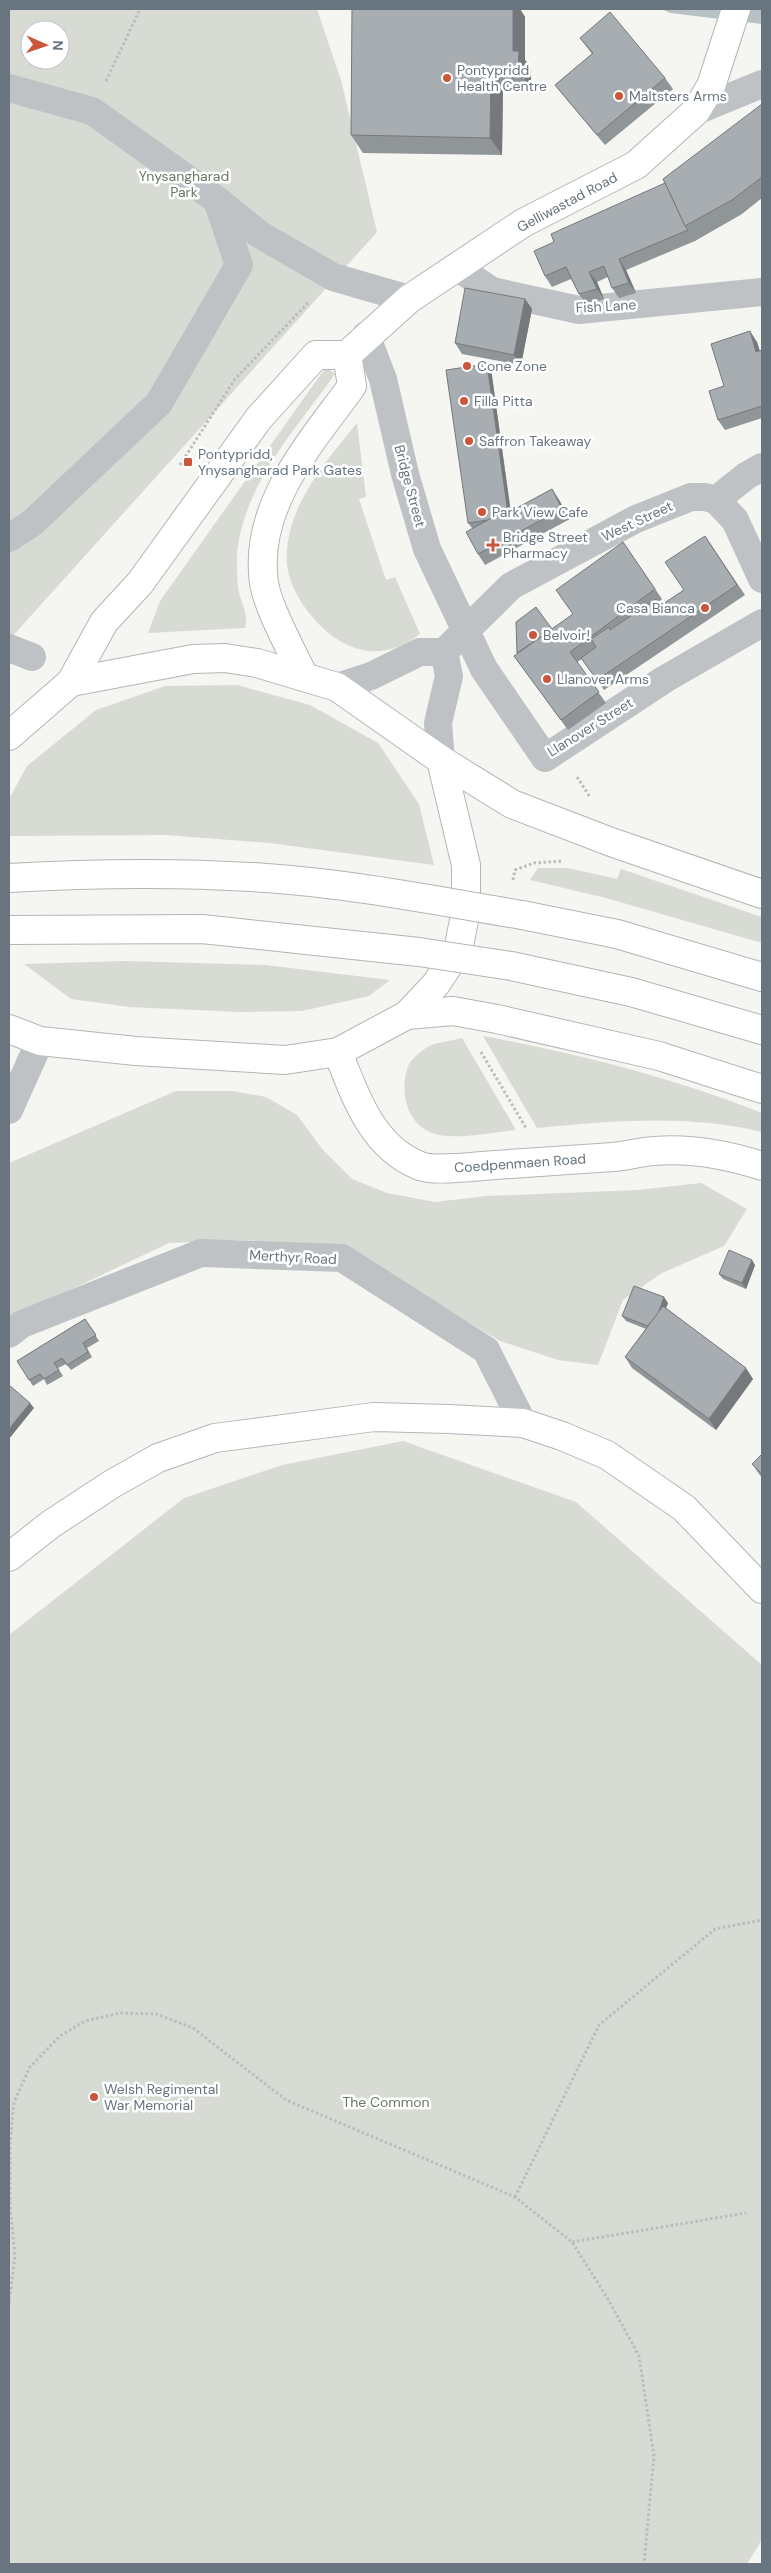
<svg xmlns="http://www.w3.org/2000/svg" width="771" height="2573" viewBox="0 0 771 2573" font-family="'DM Sans',sans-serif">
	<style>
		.green { fill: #d7dbd3; fill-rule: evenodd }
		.water { fill: #b8c1c5 }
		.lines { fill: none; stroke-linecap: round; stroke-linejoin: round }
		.major-casing { stroke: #b2b6b9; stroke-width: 30 }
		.highway-casing { stroke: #b2b5b7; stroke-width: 30 }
		.path { stroke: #babcbe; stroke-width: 3; stroke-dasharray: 2.5 2.5; stroke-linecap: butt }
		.minor { stroke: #bfc2c5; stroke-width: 28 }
		.major { stroke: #fff; stroke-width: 28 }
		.highway { stroke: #fff; stroke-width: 28 }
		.highway-bridge-casing { stroke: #b2b5b7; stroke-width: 30; stroke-linecap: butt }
		.highway-bridge { stroke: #fff; stroke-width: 28 }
		.wall { fill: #909598 }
		.shaded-wall { fill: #75797c }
		.building { fill: #a7adb1; stroke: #75797c }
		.poi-dot { fill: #cc563b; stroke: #fff; stroke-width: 2 }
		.labels { text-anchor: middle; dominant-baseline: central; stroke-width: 5; stroke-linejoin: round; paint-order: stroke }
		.poi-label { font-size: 14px; fill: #68757f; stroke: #fff; text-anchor: start }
		.park-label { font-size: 14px; fill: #6a7766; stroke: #fff }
		.street-label { font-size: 14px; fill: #68757f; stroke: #fff }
	</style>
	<rect width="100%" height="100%" fill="#f5f5f2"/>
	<g class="green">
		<path d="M9,9H317L341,80L377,232L9,640ZM30,30H60V60H30Z"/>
		<path d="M326,367L335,374C297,428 241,487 237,557C237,566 237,578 238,587C240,601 249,614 245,628L148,633L160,601Z"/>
		<path d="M357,423L366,497L359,499L386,580L395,577L420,634C377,668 335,648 306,609C297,597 288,579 287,564C283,510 326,461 357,423Z"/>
		<path d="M237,685L310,705L378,743L419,804L434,865L270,843L165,835L9,836V799L27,766L96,710L165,686Z"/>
		<path d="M538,868H568L617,879L621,869L762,917V943L606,898L530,880Z"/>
		<path d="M126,961L265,965L390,980L369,996L302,1011L240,1012L129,1007L71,999L24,964Z"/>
		<path d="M483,1036C579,1054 671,1077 762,1113V1132C687,1114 613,1121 537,1128Z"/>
		<path d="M462,1038L516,1130C494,1132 452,1141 432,1133C405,1123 399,1088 409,1064C412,1059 420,1052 426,1048C434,1042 452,1041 462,1038Z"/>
		<path d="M176,1091H233L266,1097L297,1115L323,1150L352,1179L387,1193L435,1202L486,1196L637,1190L701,1183L747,1209L724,1246L662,1273L623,1300L598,1365L558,1360L500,1341L341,1245L238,1240L169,1243L9,1319V1163Z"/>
		<path d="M403,1441L576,1502L762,1665V2540L747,2564H9V1635L184,1498L282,1465Z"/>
	</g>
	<path class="water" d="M662,9H762V24L670,13Z"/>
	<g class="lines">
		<g class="major-casing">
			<g id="major">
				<path d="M347,355L409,299L523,223L636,165L696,111L711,86L736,9"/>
				<path d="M303,675C292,651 268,608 264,583C253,506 310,444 352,386L347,355"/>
				<path d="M9,736L71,682L104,622L140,583L259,418L316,355H347"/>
				<path d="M9,1029L40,1041L136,1051L285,1060L338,1052L407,1015L436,984L458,951L466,910V865L441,760L337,687L257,663L225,658L193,659L71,682"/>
				<path d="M338,1052C355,1096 372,1147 420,1166C435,1172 477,1166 495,1165C534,1162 574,1160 613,1157C626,1156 640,1152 654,1151C690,1148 728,1155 762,1166"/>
				<path d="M9,1557L51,1524L112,1484L158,1458L215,1438L374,1417L449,1419L523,1423L562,1436L607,1455L684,1508L762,1589"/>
			</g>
		</g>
		<g class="highway-casing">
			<g id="highway">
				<path d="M441,760L512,804L611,842L762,894"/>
				<path d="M522,915L617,934L762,977"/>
				<path d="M511,966L631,992L762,1030"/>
				<path d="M407,1015L453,1011L497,1019L659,1056L762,1089"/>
			</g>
		</g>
		<g class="path">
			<path d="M106,81L140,9"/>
			<path d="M180,465L235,379L309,302"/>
			<path d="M577,777L590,797"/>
			<path d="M513,880L515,870L534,863L563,861"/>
			<path d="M481,1052L526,1128"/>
			<path d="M515,2197L599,2025L715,1929L762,1920"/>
			<path d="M572,2242L746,2213"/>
			<path d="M9,2304L15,2256L10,2205V2145L14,2102L30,2067L60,2036L85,2021L120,2013L156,2014L193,2028L286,2100L515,2197L572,2242L608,2299L639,2356L654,2456L644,2564"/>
		</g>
		<g class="minor">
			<path d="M9,88L92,111L217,200L259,234L333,277L409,299"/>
			<path d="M696,111L762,84"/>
			<path d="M458,268L492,291L579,310L762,292"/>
			<path d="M366,335L383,379L405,474L427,549L484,669L545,758L665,679L762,623"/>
			<path d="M716,500L735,520L762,579"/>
			<path d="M716,500L746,476L762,467"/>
			<path d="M9,538L32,523L159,403L239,265L217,200"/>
			<path d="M9,648L32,657"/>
			<path d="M337,687L371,676L420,652H444L511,586L636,519L691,497H705L716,500"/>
			<path d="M441,760L438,723L449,676L444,652"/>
			<path d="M9,1110L40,1041"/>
			<path d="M9,1334L22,1324L201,1253L342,1258L486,1350L523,1423"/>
		</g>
		<use href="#major" class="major"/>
		<use href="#highway" class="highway"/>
		<g class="highway-bridge-casing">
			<g id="highway-bridge">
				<path d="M9,878C95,873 181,872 267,878C352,884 438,901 522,915"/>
				<path d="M9,930L202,929L419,952L511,966"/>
			</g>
		</g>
		<use href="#highway-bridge" class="highway-bridge"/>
	</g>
	<g class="wall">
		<path d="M352,9H520L525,17V60L531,68V87H503L502,155L363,153L351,135Z"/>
		<path d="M580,38L665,78L673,89L605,145L563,95L555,85L592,54Z"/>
		<path d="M762,104V198L742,214L695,241L626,270L636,293L619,298L612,288L608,277L597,282L604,299L586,305L579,294L571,279L552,287L545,276L554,242L665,183Z"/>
		<path d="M525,299L532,309L521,365L462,354L455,343Z"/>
		<path d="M757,342L760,351L762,350V418L725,430L718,420L724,386Z"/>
		<path d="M487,364L491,369L511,512L552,489L559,500L570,519L485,565L478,554L474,528H472L468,523Z"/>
		<path d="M705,536L745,595L604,690L582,659L577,662L606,703L568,730L514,656L573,614L623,542L662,599L658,603L660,606L684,590Z"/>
		<path d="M755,1265L746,1289L723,1279L719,1274Z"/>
		<path d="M668,1303L666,1308L753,1379L716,1430L632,1368L625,1357L646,1329L626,1321L622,1316Z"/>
		<path d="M85,1319L99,1341L87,1348L92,1357L71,1370L66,1364L58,1368L63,1376L47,1385L44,1379L33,1386L17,1361Z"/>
		<path d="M762,1454V1478L752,1464Z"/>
	</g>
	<g class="shaded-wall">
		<path d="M513,9H520L525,17V60L531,68V87L518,70L513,51Z"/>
		<path d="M491,70L503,87L502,155L490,138Z"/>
		<path d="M619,259L626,270L636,293L629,283Z"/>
		<path d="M589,272L597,282L604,299L597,289Z"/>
		<path d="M525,299L532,309L521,365L514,355Z"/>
		<path d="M750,331L757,342L762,359L756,352Z"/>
		<path d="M487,364L491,369L512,523L508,517Z"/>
		<path d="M552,489L559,500L570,519L562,509Z"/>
		<path d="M752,1260L755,1265L746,1289L742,1283Z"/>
		<path d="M664,1297L668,1303L656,1333L652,1328Z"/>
		<path d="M746,1368L753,1379L716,1430L709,1419Z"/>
		<path d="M30,1403L34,1408L9,1439V1429Z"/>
	</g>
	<g class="building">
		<path d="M352,9H513V51H519L518,70H491L490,138L351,135Z"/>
		<path d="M610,12L665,78L597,135L555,85L593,53L580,38Z"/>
		<path d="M762,104V177L732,200L685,226L663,179Z"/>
		<path d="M665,183L685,226L688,230L619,259L629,283L612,288L604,266L589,272L597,289L579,294L566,267L545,276L534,251L554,242L551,234Z"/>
		<path d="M465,288L525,299L514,355L455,343Z"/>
		<path d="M750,331L756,352L762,350V406L718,420L709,391L724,386L711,344Z"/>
		<path d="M487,364L508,513L501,517L499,514L488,520L468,523L446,370Z"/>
		<path d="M552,489L562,509L478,554L466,532L499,514L500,517Z"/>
		<path d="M705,536L737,585L597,680L581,658L596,647L591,639L609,627L610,630L656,599L660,606L684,590L665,562Z"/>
		<path d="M623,542L655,589L570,652L599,692L561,720L514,656L573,614L556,590Z"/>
		<path d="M536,607L552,629L517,653L516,622Z"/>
		<path d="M729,1250L752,1260L742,1283L719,1274Z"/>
		<path d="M634,1286L664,1297L658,1314L648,1326L622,1316Z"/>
		<path d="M663,1306L746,1368L709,1419L625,1357Z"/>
		<path d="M85,1319L96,1335L83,1343L88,1352L67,1365L62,1358L54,1363L59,1370L44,1379L40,1374L29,1380L17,1361Z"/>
		<path d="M9,1385L30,1403L9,1429Z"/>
		<path d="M762,1454V1474L752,1464Z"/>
	</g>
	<g class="poi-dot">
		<circle cx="447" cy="78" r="5"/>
		<circle cx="619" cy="96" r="5"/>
		<circle cx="467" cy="366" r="5"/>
		<circle cx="464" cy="401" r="5"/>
		<circle cx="469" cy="441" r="5"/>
		<rect x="183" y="457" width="10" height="10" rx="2.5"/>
		<circle cx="482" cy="512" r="5"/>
		<path d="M490.5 537.5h5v5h5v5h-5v5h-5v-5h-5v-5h5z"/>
		<circle cx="705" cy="608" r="5"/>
		<circle cx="533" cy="635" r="5"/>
		<circle cx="547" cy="679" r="5"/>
		<circle cx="94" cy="2097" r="5"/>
	</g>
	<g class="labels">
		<g class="poi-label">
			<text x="457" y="70">Pontypridd<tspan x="457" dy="16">Health Centre</tspan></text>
			<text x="629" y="96">Maltsters Arms</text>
			<text x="477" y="366">Cone Zone</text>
			<text x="474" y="401">Filla Pitta</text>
			<text x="479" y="441">Saffron Takeaway</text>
			<text x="198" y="454">Pontypridd,<tspan x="198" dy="16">Ynysangharad Park Gates</tspan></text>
			<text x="492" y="512">Park View Cafe</text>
			<text x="503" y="537">Bridge Street<tspan x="503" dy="16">Pharmacy</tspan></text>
			<text x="695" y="608" text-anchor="end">Casa Bianca</text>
			<text x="543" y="635">Belvoir!</text>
			<text x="557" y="679">Llanover Arms</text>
			<text x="104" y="2089">Welsh Regimental<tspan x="104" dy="16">War Memorial</tspan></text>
		</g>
		<g class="park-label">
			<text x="184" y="176">Ynysangharad<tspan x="184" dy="16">Park</tspan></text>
			<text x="386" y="2102">The Common</text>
		</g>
		<g class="street-label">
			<text transform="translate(567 202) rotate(-28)">Gelliwastad Road</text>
			<text transform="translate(606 306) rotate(-3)">Fish Lane</text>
			<text transform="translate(410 486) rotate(75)">Bridge Street</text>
			<text transform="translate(637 521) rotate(-25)">West Street</text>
			<text transform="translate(590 727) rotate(-32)">Llanover Street</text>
			<text transform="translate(520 1163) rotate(-4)">Coedpenmaen Road</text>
			<text transform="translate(293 1257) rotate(3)">Merthyr Road</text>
		</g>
	</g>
	<rect width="771" height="2573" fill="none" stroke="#68757f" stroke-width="20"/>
	<g transform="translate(45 45) rotate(92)"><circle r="24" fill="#ffffff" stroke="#c3c8cc"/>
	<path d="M0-4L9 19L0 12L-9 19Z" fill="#cc563b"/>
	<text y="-8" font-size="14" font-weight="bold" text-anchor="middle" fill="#68757f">N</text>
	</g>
</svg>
